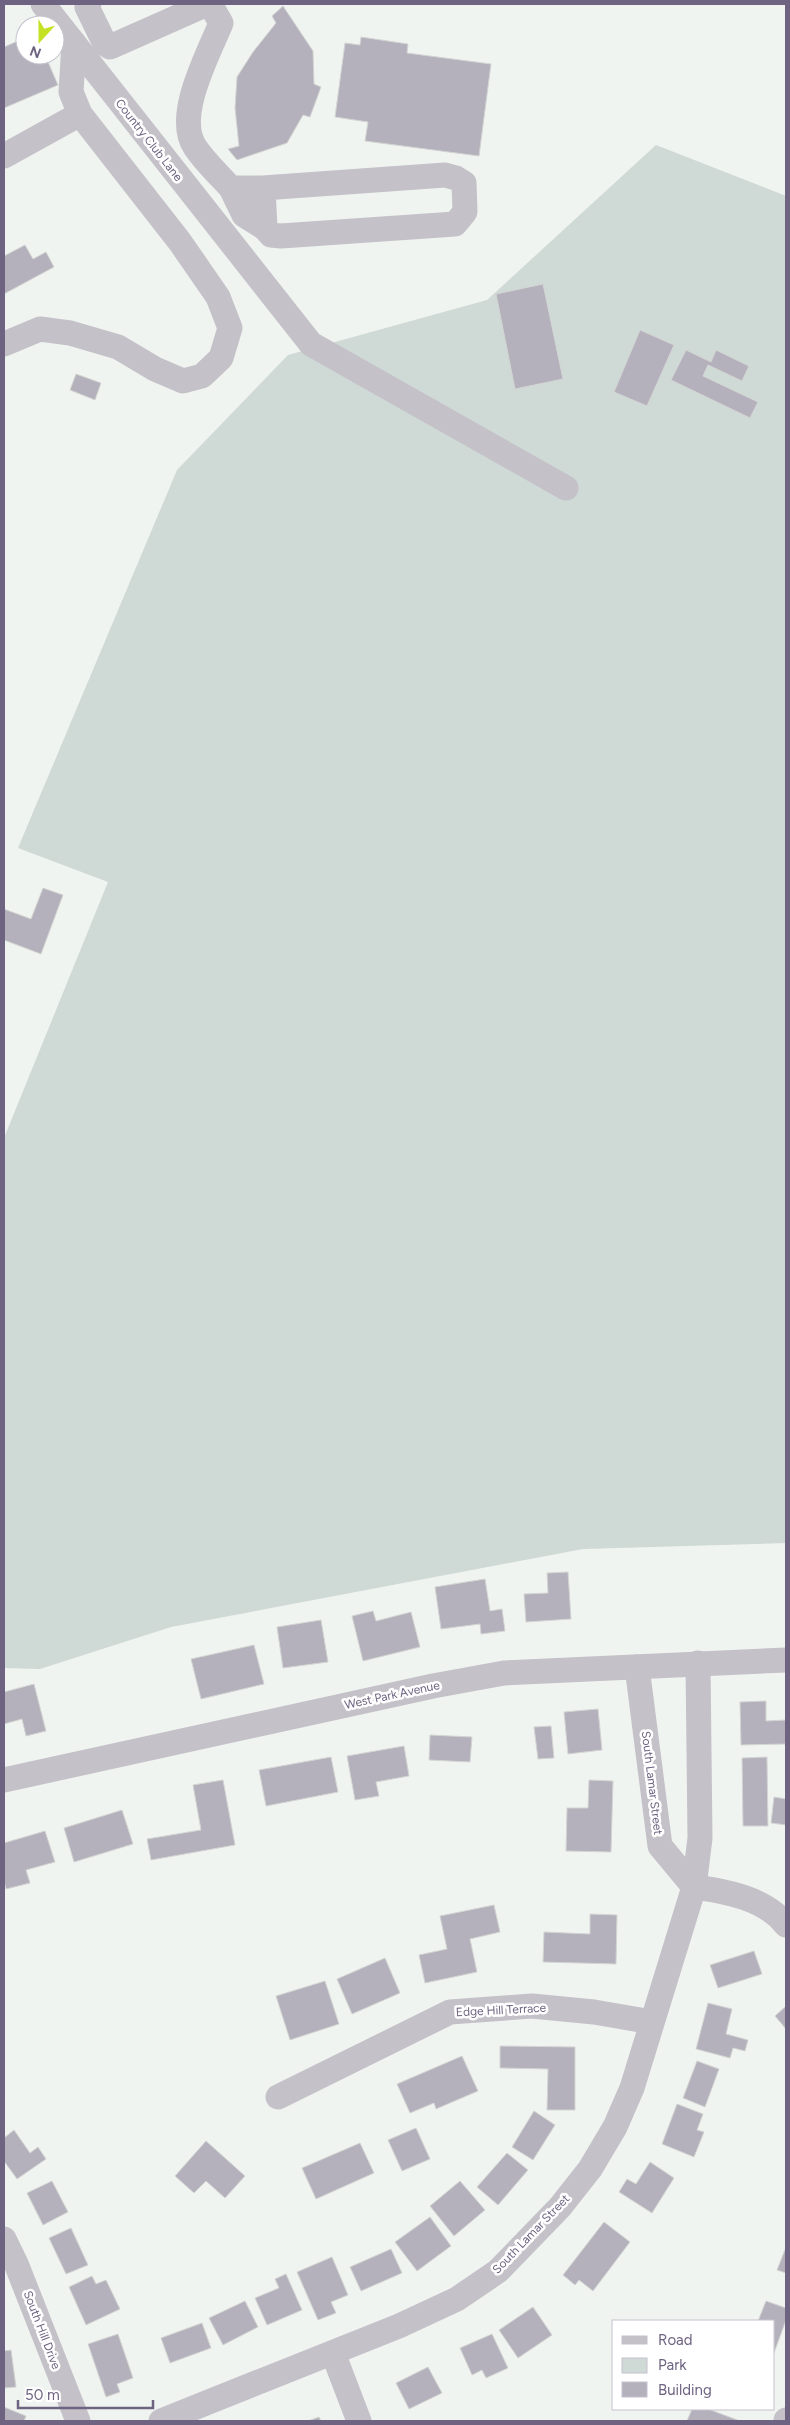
<svg xmlns="http://www.w3.org/2000/svg" width="790" height="2425" viewBox="0 0 790 2425" font-family="Figtree,sans-serif">
	<style>
		.green { fill: #cfd9d5 }
		.building { fill: #b4b1bc; stroke: #d3d5d3 }
		.lines { fill: none; stroke-linecap: round; stroke-linejoin: round }
		.minor { stroke: #c4c1c8; stroke-width: 25 }
		.labels { text-anchor: middle; dominant-baseline: central; stroke-width: 5; stroke-linejoin: round; paint-order: stroke }
		.street-label { font-size: 12px; fill: #6e6381; stroke: #fff }
	</style>
	<rect width="100%" height="100%" fill="#f0f4f0"/>
	<path class="green" d="M656,145L786,196V1543L583,1549L171,1627L40,1669L4,1668V1138L108,882L18,848L177,470L288,355L487,300Z"/>
	<g class="building">
		<path d="M283,6L313,51L314,84L321,87L310,117L303,115L287,143L237,160L228,149L239,146L235,108L237,77L253,52L276,23L272,16Z"/>
		<path d="M361,37L408,44L407,53L491,64L479,156L365,141L368,122L335,117L345,43L360,45Z"/>
		<path d="M25,38V55H45L58,85L4,108V47Z"/>
		<path d="M25,245L33,259L46,252L54,267L4,294V256Z"/>
		<path d="M543,284L563,379L515,389L496,294Z"/>
		<path d="M640,330L674,345L647,406L614,392Z"/>
		<path d="M686,350L711,362L716,350L749,366L742,381L708,365L703,376L758,402L750,418L671,380Z"/>
		<path d="M76,374L101,383L95,400L70,390Z"/>
		<path d="M43,888L63,895L41,954L4,940V909L31,919Z"/>
		<path d="M568,1572L571,1619L526,1622L524,1594L548,1593L547,1573Z"/>
		<path d="M485,1579L490,1611L502,1609L505,1631L481,1634L480,1624L441,1629L435,1587Z"/>
		<path d="M373,1611L376,1621L411,1612L420,1647L363,1661L352,1616Z"/>
		<path d="M321,1620L328,1662L283,1668L277,1627Z"/>
		<path d="M254,1645L264,1684L201,1699L191,1659Z"/>
		<path d="M34,1684L46,1731L26,1736L22,1719L4,1724V1692Z"/>
		<path d="M766,1701V1721L786,1720V1744L741,1745L740,1702Z"/>
		<path d="M598,1709L602,1750L568,1754L564,1712Z"/>
		<path d="M551,1726L554,1758L538,1759L534,1727Z"/>
		<path d="M430,1735L472,1737L470,1762L429,1760Z"/>
		<path d="M404,1746L409,1776L376,1782L379,1796L355,1800L347,1756Z"/>
		<path d="M331,1757L338,1792L266,1806L259,1770Z"/>
		<path d="M767,1757L768,1826H743L742,1758Z"/>
		<path d="M223,1780L235,1845L151,1860L147,1839L201,1830L193,1785Z"/>
		<path d="M589,1780L613,1781L611,1852L566,1851L567,1808H588Z"/>
		<path d="M774,1797L786,1799V1825L771,1823Z"/>
		<path d="M122,1810L133,1844L74,1862L64,1828Z"/>
		<path d="M45,1831L55,1862L26,1870L30,1883L6,1889L4,1881V1843Z"/>
		<path d="M494,1905L500,1932L470,1939L477,1972L425,1983L419,1955L447,1949L440,1916Z"/>
		<path d="M590,1914L617,1915L616,1964L543,1962L544,1932L590,1934Z"/>
		<path d="M754,1951L762,1974L718,1988L710,1965Z"/>
		<path d="M385,1958L400,1993L352,2014L337,1979Z"/>
		<path d="M325,1981L339,2024L290,2040L276,1996Z"/>
		<path d="M708,2003L732,2009L726,2034L748,2040L745,2051L733,2048L730,2058L696,2049Z"/>
		<path d="M786,2006V2029L775,2016Z"/>
		<path d="M500,2046L575,2047V2110H547L548,2069L500,2068Z"/>
		<path d="M462,2056L478,2091L436,2109L434,2103L410,2113L397,2084Z"/>
		<path d="M697,2061L719,2069L705,2107L683,2098Z"/>
		<path d="M677,2104L703,2114L697,2130L704,2132L694,2157L662,2144Z"/>
		<path d="M534,2111L555,2125L533,2160L512,2147Z"/>
		<path d="M416,2128L430,2159L402,2171L388,2140Z"/>
		<path d="M14,2130L30,2153L38,2147L46,2159L17,2179L4,2161V2138Z"/>
		<path d="M206,2141L245,2176L225,2198L206,2181L194,2193L175,2176Z"/>
		<path d="M360,2143L374,2173L316,2199L302,2168Z"/>
		<path d="M507,2153L528,2170L498,2205L477,2187Z"/>
		<path d="M650,2162L674,2178L652,2213L619,2192L627,2179L636,2184Z"/>
		<path d="M52,2181L68,2212L43,2225L27,2193Z"/>
		<path d="M460,2181L485,2210L454,2236L430,2206Z"/>
		<path d="M430,2217L451,2246L417,2271L395,2242Z"/>
		<path d="M604,2222L630,2242L593,2291L579,2280L575,2285L563,2275Z"/>
		<path d="M71,2228L88,2265L66,2274L49,2238Z"/>
		<path d="M786,2247V2273L777,2270Z"/>
		<path d="M391,2249L402,2273L361,2291L350,2267Z"/>
		<path d="M332,2257L348,2295L331,2302L336,2313L318,2320L297,2272Z"/>
		<path d="M286,2274L302,2310L267,2325L255,2298L279,2288L275,2279Z"/>
		<path d="M92,2276L96,2284L106,2280L120,2309L86,2325L69,2287Z"/>
		<path d="M245,2301L258,2327L223,2345L209,2318Z"/>
		<path d="M766,2301L786,2308V2320L774,2353V2321H758Z"/>
		<path d="M533,2307L552,2335L518,2358L499,2330Z"/>
		<path d="M202,2323L211,2348L170,2363L161,2338Z"/>
		<path d="M118,2334L133,2378L117,2384L120,2392L106,2397L88,2344Z"/>
		<path d="M492,2334L508,2368L486,2378L482,2370L472,2375L460,2348Z"/>
		<path d="M11,2350L16,2387L4,2388V2351Z"/>
		<path d="M428,2367L442,2393L409,2409L396,2383Z"/>
		<path d="M4,2407L26,2416L24,2421H4Z"/>
		<path d="M692,2409H708L740,2421H687Z"/>
		<path d="M319,2417L321,2421H308Z"/>
	</g>
	<g class="lines">
		<g class="minor">
			<path d="M43,4L311,344L566,488"/>
			<path d="M89,4L87,7L105,44L110,47L207,4"/>
			<path d="M210,4L221,23C209,53 174,116 195,147C205,162 219,175 231,188H263L445,175L456,178L464,183L465,212L455,224L281,236L271,235L265,228L263,188"/>
			<path d="M4,156L80,114"/>
			<path d="M231,188L244,215L265,228"/>
			<path d="M4,344L40,329L70,333L118,347L155,369L183,381L202,376L221,358L230,328L218,297L180,242L80,114L71,92L74,43"/>
			<path d="M637,1667L660,1846L694,1887"/>
			<path d="M4,1780L433,1686L504,1673L786,1660"/>
			<path d="M694,1887C725,1891 765,1898 786,1925"/>
			<path d="M278,2097L450,2012L532,2006L594,2012L652,2022"/>
			<path d="M4,2239L17,2266L78,2421"/>
			<path d="M333,2353L359,2421"/>
			<path d="M161,2421L399,2326L457,2299L498,2271L560,2207L590,2169L615,2127L632,2088L694,1887L700,1838L698,1663"/>
			<path d="M786,2421V2420"/>
		</g>
	</g>
	<g class="labels">
		<g class="street-label">
			<text transform="translate(149 140) rotate(52)">Country Club Lane</text>
			<text transform="translate(392 1695) rotate(-12)">West Park Avenue</text>
			<text transform="translate(652 1783) rotate(83)">South Lamar Street</text>
			<text transform="translate(501 2010) rotate(-3)">Edge Hill Terrace</text>
			<text transform="translate(531 2234) rotate(-46)">South Lamar Street</text>
			<text transform="translate(42 2330) rotate(69)">South Hill Drive</text>
		</g>
	</g>
	<rect width="790" height="2425" fill="none" stroke="#6e6381" stroke-width="10"/>
	<rect x="612" y="2320" width="162" height="90" fill="#ffffff" stroke="#c5c1cd"/>
	<rect x="622" y="2336" width="25" height="8" fill="#c4c1c8" stroke="#c5c1cd"/>
	<text x="658" y="2345" font-size="15" fill="#6e6381">Road</text>
	<rect x="622" y="2358" width="25" height="15" fill="#cfd9d5" stroke="#c5c1cd"/>
	<text x="658" y="2370" font-size="15" fill="#6e6381">Park</text>
	<rect x="622" y="2382" width="25" height="15" fill="#b4b1bc" stroke="#c5c1cd"/>
	<text x="658" y="2395" font-size="15" fill="#6e6381">Building</text>
	<g transform="translate(40 40) rotate(201)"><circle r="24" fill="#ffffff" stroke="#c5c1cd"/>
	<path d="M0-4L9 19L0 12L-9 19Z" fill="#c5e123"/>
	<text y="-8" font-size="14" font-weight="bold" text-anchor="middle" fill="#6e6381">N</text>
	</g>
	<path d="M18 2400v8h135v-8" fill="none" stroke="#6e6381" stroke-width="2.5"/>
	<text x="25" y="2400" font-size="15" fill="#6e6381" stroke="#ffffff" stroke-width="4" paint-order="stroke">50 m</text>
</svg>
